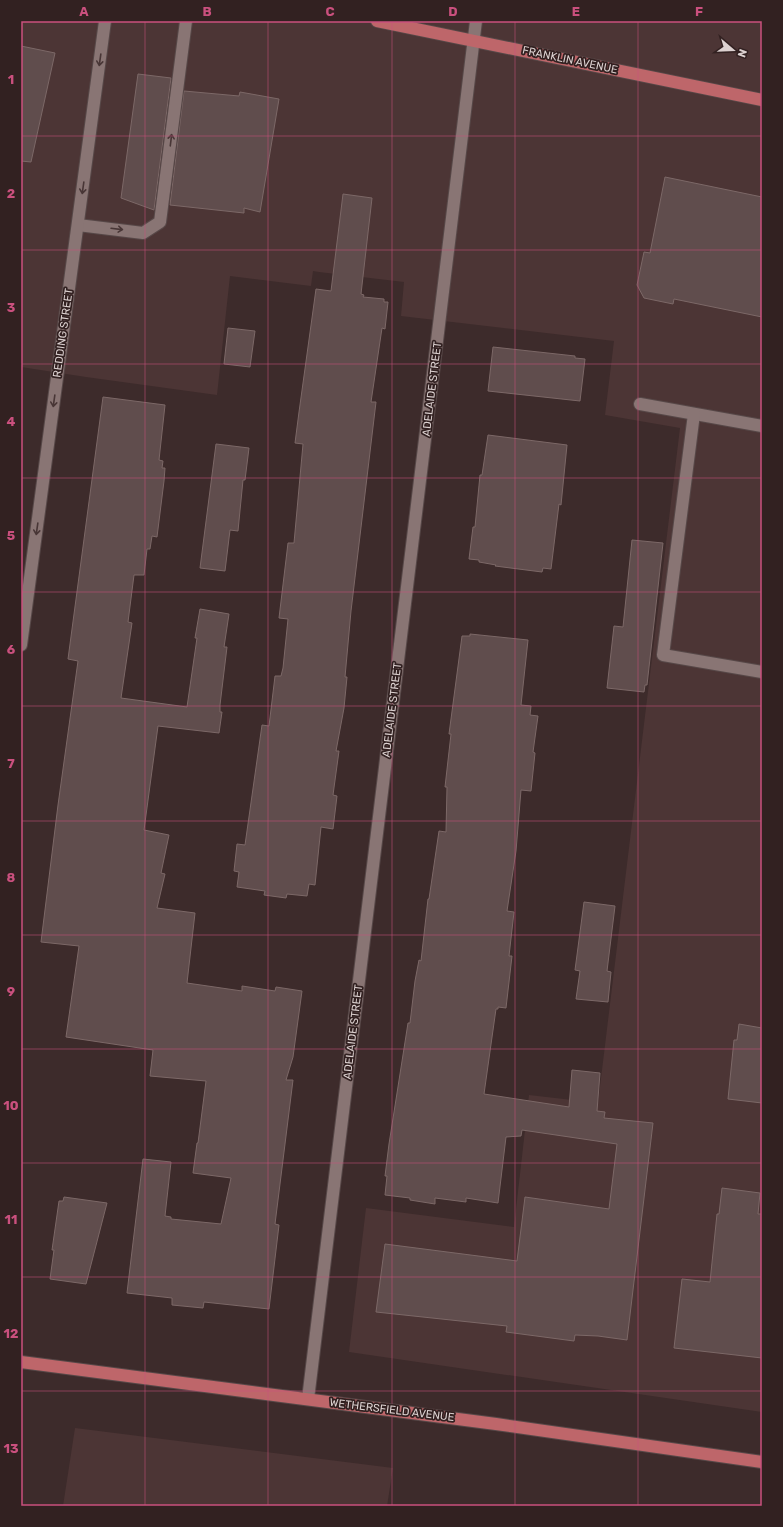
<svg xmlns="http://www.w3.org/2000/svg" width="783" height="1527" viewBox="0 0 783 1527" font-family="Rubik,sans-serif">
	<style>
		.built { fill: #4c3535 }
		.building { fill: #604d4d; stroke: #7c6867 }
		.lines { fill: none; stroke-linecap: round; stroke-linejoin: round }
		.minor-casing { stroke: #574848; stroke-width: 14 }
		.major-casing { stroke: #574848; stroke-width: 14 }
		.minor { stroke: #897574; stroke-width: 12 }
		.major { stroke: #be666a; stroke-width: 12 }
		.oneway { stroke: #483636 }
		.grid { fill: none; stroke: #ca507e; stroke-width: 1; stroke-opacity: 0.55 }
		.labels { text-anchor: middle; dominant-baseline: central; stroke-width: 3.5; stroke-linejoin: round; paint-order: stroke }
		.street-label { font-size: 11px; fill: #ddd2d1; stroke: #322121 }
		.neatline { fill: none; stroke: #ca507e; stroke-width: 1.5 }
		.grid-label { font-size: 13px; text-anchor: middle; font-weight: bold; fill: #ca507e }
	</style>
	<rect width="100%" height="100%" fill="#3d2b2b"/>
	<g class="built">
		<path d="M21,21H762V1412L349,1352L366,1208L514,1227L529,1095L598,1103L680,428L605,415L614,341L401,316L404,282L319,272L313,271L311,286L230,276L217,395L86,377L21,367Z"/>
		<path d="M75,1428L393,1468L387,1506H63Z"/>
	</g>
	<g class="building">
		<path d="M21,46L55,53L31,162L21,161Z"/>
		<path d="M138,74L171,78L154,210L121,198Z"/>
		<path d="M184,91L239,96L240,92L279,99L260,212L244,208V213L170,205Z"/>
		<path d="M665,177L762,197V317L674,299L673,304L644,298L637,285L644,252L650,253Z"/>
		<path d="M343,194L372,198L361,294L364,295L363,297L384,299V302H388L385,329L382,328L371,402H376L351,611L345,677H347L344,708L336,751H339L333,795L337,796L333,829L321,827L315,885L309,884L307,896L287,894L286,898L264,895L265,891L237,887L239,872L234,871L237,844L245,845L262,725L269,726L275,676H281L283,668L288,619L279,618L288,543H294L303,444L295,443L299,412L316,289L331,291Z"/>
		<path d="M228,328L255,331L250,367L224,364Z"/>
		<path d="M493,347L575,356V358L585,359L580,401L488,391Z"/>
		<path d="M103,397L165,405L159,460L163,461L162,468H165L164,481L157,537L152,536L150,549H147L144,575H134L128,622L132,623L121,698L187,707L197,638H195L200,609L229,614L224,647H227L220,705V712H222L219,733L158,726L144,830L169,835L161,873L165,874L157,908L195,913L187,983L242,991V986L275,991L276,987L302,991L293,1057L286,1080H293L275,1224L279,1225L269,1309L204,1302L203,1308L172,1305V1298L127,1293L143,1159L171,1162L165,1216L171,1217V1219L221,1224L231,1178L193,1173L197,1143H198L206,1081L150,1076L153,1050L66,1037L79,946L41,942L58,805L78,661L68,659Z"/>
		<path d="M488,435L567,445L561,505L559,504L551,569L543,568L542,572L495,566L496,565L479,562V560L469,559L473,527H475L480,475H482Z"/>
		<path d="M216,444L249,448L245,480H243L238,531L230,530L225,571L200,568Z"/>
		<path d="M632,540L663,543L647,685H645L644,692L607,688L614,626L623,627Z"/>
		<path d="M470,634L528,640L521,705L531,706L530,715L538,716L533,752L535,753L531,791L521,790L516,851L507,911L514,912L509,956H512L506,1008L498,1007V1009H496L484,1094L569,1107L572,1070L600,1073L597,1111L605,1112L604,1118L653,1123L627,1340L598,1336L575,1335L574,1341L506,1332L507,1326L376,1312L385,1244L517,1261L525,1197L609,1209L617,1144L522,1130L521,1136L506,1137L498,1203L466,1198V1202L435,1198V1204L410,1200V1198L385,1195L387,1176H385L389,1144L408,1023H410L415,981L419,960L421,961L428,899H429L439,831L446,832L447,787H445L451,734H449L462,636H470Z"/>
		<path d="M584,902L615,906L607,971L611,972L608,1002L576,999L580,971L575,970Z"/>
		<path d="M739,1024L762,1028V1103L728,1099L734,1040H737Z"/>
		<path d="M722,1188L760,1193L758,1214H762V1358L674,1348L682,1279L710,1282L717,1214H719Z"/>
		<path d="M64,1197L107,1203L86,1284L50,1279L54,1250H52L59,1201H63Z"/>
	</g>
	<g class="lines">
		<g class="minor-casing">
			<g id="minor">
				<path d="M78,225L143,233L160,222L186,21"/>
				<path d="M640,404L762,426"/>
				<path d="M694,414L663,655L762,672"/>
				<path d="M21,645L105,21"/>
				<path d="M308,1399L476,21"/>
			</g>
		</g>
		<g class="major-casing">
			<g id="major">
				<path d="M377,21L762,100"/>
				<path d="M21,1362L496,1424L762,1462"/>
			</g>
		</g>
		<use href="#minor" class="minor"/>
		<use href="#major" class="major"/>
	</g>
	<defs><path id="oneway-shaft" d="M-6 0H5M1.5-3L5.5 0L1.5 3" fill="none" stroke-width="1.6" stroke-linecap="round" stroke-linejoin="round"/></defs>
	<g class="oneway">
		<use href="#oneway-shaft" transform="translate(100 60) rotate(98)"/>
		<use href="#oneway-shaft" transform="translate(171 140) rotate(-83)"/>
		<use href="#oneway-shaft" transform="translate(83 188) rotate(98)"/>
		<use href="#oneway-shaft" transform="translate(117 229) rotate(7)"/>
		<use href="#oneway-shaft" transform="translate(54 401) rotate(98)"/>
		<use href="#oneway-shaft" transform="translate(37 529) rotate(98)"/>
	</g>
	<path class="grid" d="M145,21V1506M268,21V1506M392,21V1506M515,21V1506M638,21V1506M21,136H762M21,250H762M21,364H762M21,478H762M21,592H762M21,706H762M21,821H762M21,935H762M21,1049H762M21,1163H762M21,1277H762M21,1391H762"/>
	<g class="labels">
		<g class="street-label">
			<text transform="translate(570 60) rotate(12)">FRANKLIN AVENUE</text>
			<text transform="translate(63 333) rotate(-82)">REDDING STREET</text>
			<text transform="translate(432 389) rotate(-83)">ADELAIDE STREET</text>
			<text transform="translate(392 710) rotate(-83)">ADELAIDE STREET</text>
			<text transform="translate(353 1032) rotate(-83)">ADELAIDE STREET</text>
			<text transform="translate(392 1410) rotate(7)">WETHERSFIELD AVENUE</text>
		</g>
	</g>
	<rect width="783" height="1527" fill="none" stroke="#322121" stroke-width="44"/>
	<g transform="translate(733 50) rotate(109)" stroke="#322121" stroke-width="3" paint-order="stroke">
	<path d="M0-3L7 15L0 10L-7 15Z" fill="#ddd2d1"/>
	<text y="-6" font-size="11" font-weight="bold" text-anchor="middle" fill="#ddd2d1">N</text>
	</g>
	<rect x="22" y="22" width="739" height="1483" class="neatline"/>
	<g class="grid-label">
		<text x="84" y="16">A</text>
		<text x="207" y="16">B</text>
		<text x="330" y="16">C</text>
		<text x="453" y="16">D</text>
		<text x="576" y="16">E</text>
		<text x="699" y="16">F</text>
		<text x="11" y="84">1</text>
		<text x="11" y="198">2</text>
		<text x="11" y="312">3</text>
		<text x="11" y="426">4</text>
		<text x="11" y="540">5</text>
		<text x="11" y="654">6</text>
		<text x="11" y="768">7</text>
		<text x="11" y="882">8</text>
		<text x="11" y="996">9</text>
		<text x="11" y="1110">10</text>
		<text x="11" y="1224">11</text>
		<text x="11" y="1338">12</text>
		<text x="11" y="1453">13</text>
	</g>
</svg>
